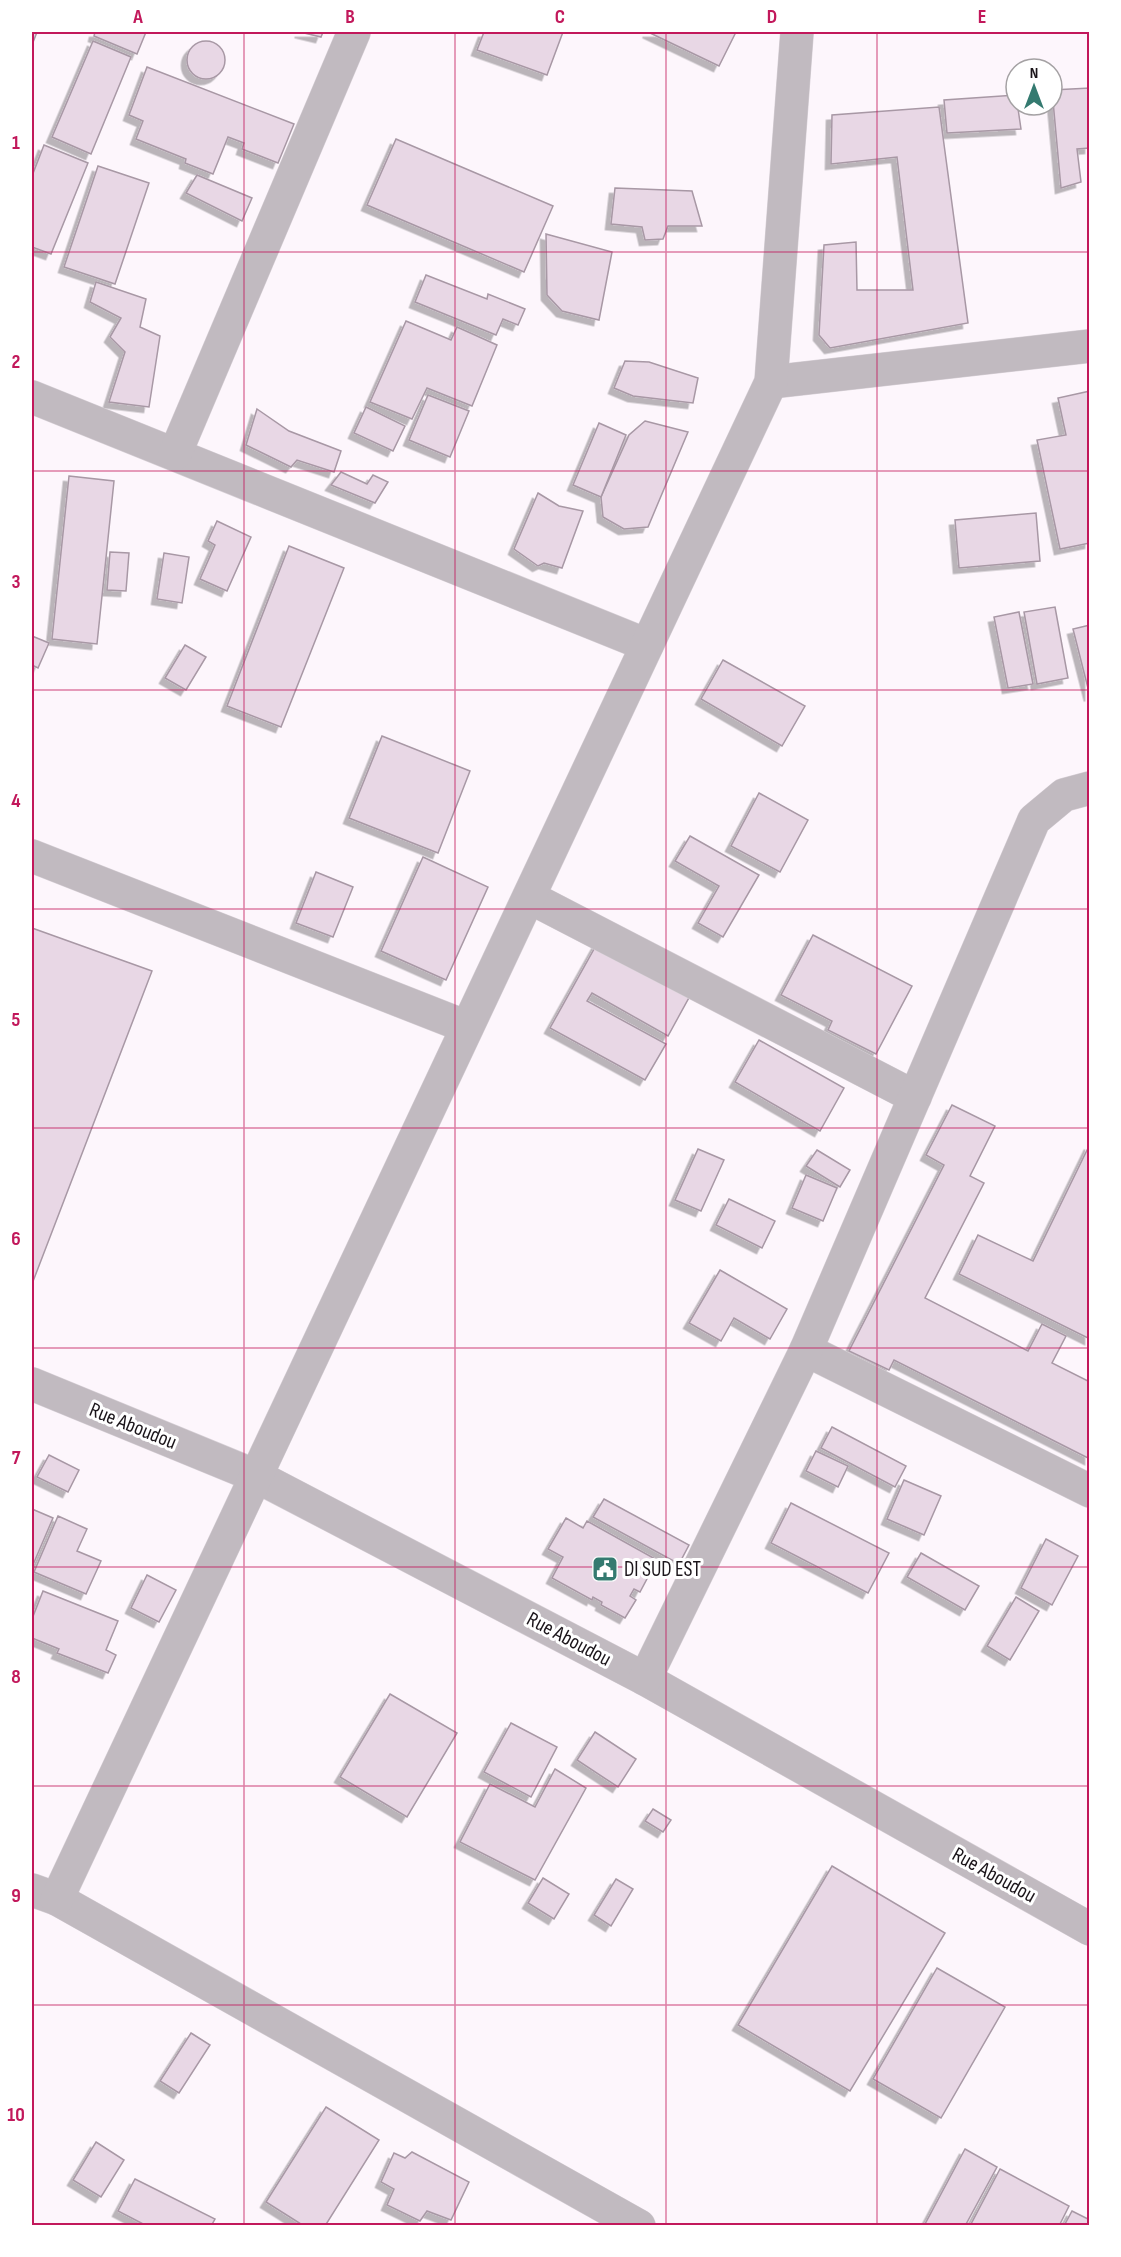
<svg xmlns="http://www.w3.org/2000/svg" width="1121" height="2257" viewBox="0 0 1121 2257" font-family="'Sofia Sans Condensed',sans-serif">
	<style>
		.building { fill: #e8d7e5; stroke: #a898a5; stroke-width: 1.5; filter: url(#shadow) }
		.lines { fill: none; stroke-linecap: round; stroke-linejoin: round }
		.minor-casing { stroke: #d9d2d8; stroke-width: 34 }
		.minor { stroke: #c1bac0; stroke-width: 33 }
		.grid { fill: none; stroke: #c2185b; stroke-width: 1.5; stroke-opacity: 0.55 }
		.labels { text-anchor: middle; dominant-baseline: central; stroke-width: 6; stroke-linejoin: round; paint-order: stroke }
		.street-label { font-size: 21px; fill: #1b151a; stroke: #fff }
		.poi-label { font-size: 21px; fill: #1b151a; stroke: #fff; text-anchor: start }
		.neatline { fill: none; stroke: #c2185b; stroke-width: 2 }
		.grid-label { font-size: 20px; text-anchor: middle; font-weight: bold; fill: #c2185b }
	</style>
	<defs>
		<filter id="shadow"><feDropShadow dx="-5.5" dy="5.5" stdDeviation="0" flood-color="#0004"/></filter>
	</defs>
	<rect width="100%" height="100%" fill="#fdf6fc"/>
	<g class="building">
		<path d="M32,32H37L32,45Z"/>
		<path d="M95,32H146L137,54L94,36Z"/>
		<path d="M300,32H323L321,37Z"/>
		<path d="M484,32H563L547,75L477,50Z"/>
		<path d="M648,32H736L719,66Z"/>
		<circle cx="206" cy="60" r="19"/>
		<path d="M93,41L131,57L91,154L52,137Z"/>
		<path d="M147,67L294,124L278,163L242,149L244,143L228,137L213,174L185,163L186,159L136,139L143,121L129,115Z"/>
		<path d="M1090,88V148L1077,149L1081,182L1061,188L1052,90Z"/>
		<path d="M1016,95L1021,129L947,133L944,100Z"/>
		<path d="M939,107L968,323L830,348L819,335L824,245L856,242L857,290H913L897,157L831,164L832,115Z"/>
		<path d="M396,139L553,206L524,272L367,205Z"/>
		<path d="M44,145L88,163L51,254L32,247V176Z"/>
		<path d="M98,166L149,183L115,284L64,267Z"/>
		<path d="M197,175L252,198L242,221L186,193Z"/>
		<path d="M615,188L692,191L702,226H668L663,239L645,240L642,227L611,224Z"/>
		<path d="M546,234L612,252L599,320L562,311L547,295Z"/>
		<path d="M426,275L487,299L488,294L525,309L518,325L503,319L496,335L415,302Z"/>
		<path d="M96,282L146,299L140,327L160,336L149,407L109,402L125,352L110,337L121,318L90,302Z"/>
		<path d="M406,321L451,340L457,327L497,345L472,406L427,388L412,419L370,402Z"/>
		<path d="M625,361L649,362L698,378L693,403L633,396L614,388Z"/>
		<path d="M1090,391V543L1060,549L1037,440L1066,435L1058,398Z"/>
		<path d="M428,395L469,411L450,457L409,440Z"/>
		<path d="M366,407L405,426L393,451L354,433Z"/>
		<path d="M257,409L289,431L341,451L334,472L297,460L291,467L246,445Z"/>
		<path d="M645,421L688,432L648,527L624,529L603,517L601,497L629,435Z"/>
		<path d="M599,423L626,435L601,497L573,485Z"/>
		<path d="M341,472L367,484L373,475L388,482L375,503L331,485Z"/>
		<path d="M69,476L114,481L97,644L52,639Z"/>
		<path d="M538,493L559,506L583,511L562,568L544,563L538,566L514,549Z"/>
		<path d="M1036,513L1040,561L959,568L955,520Z"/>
		<path d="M217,521L251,537L227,591L200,579L215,545L208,541Z"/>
		<path d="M289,546L344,568L281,727L227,706Z"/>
		<path d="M110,552L129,553L126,591L107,590Z"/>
		<path d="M164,553L189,557L182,603L157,599Z"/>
		<path d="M1055,607L1068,678L1037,684L1024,612Z"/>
		<path d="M1019,612L1033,684L1008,688L994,617Z"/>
		<path d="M1090,625V696L1073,629Z"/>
		<path d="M32,636L49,643L38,668L32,665Z"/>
		<path d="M185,645L206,657L186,690L165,678Z"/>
		<path d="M723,660L805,706L782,746L701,699Z"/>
		<path d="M382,736L470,771L438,853L349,818Z"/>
		<path d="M759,793L808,820L780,872L731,846Z"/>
		<path d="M690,836L759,875L723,937L698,923L719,886L675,861Z"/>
		<path d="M423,857L488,887L446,980L381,951Z"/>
		<path d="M316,872L353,887L333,937L296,923Z"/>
		<path d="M32,928L152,971L32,1284Z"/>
		<path d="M813,935L912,986L876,1054L828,1030L832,1021L781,995Z"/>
		<path d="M598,942L691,994L668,1036L592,993L587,1001L666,1044L645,1080L550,1028Z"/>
		<path d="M759,1040L844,1088L820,1131L735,1082Z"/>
		<path d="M952,1105L995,1126L970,1176L984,1183L925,1298L1028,1351L1042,1324L1066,1336L1052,1363L1090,1382V1459L894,1360L889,1370L849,1351L944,1165L926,1155Z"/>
		<path d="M1090,1144V1339L959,1274L978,1235L1033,1261Z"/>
		<path d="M698,1149L724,1160L701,1211L675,1200Z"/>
		<path d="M817,1150L850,1170L840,1187L806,1166Z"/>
		<path d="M806,1175L837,1188L823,1221L792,1208Z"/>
		<path d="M729,1199L775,1221L762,1248L716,1225Z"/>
		<path d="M720,1270L787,1309L770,1339L734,1318L721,1341L689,1323Z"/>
		<path d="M832,1427L906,1466L895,1487L821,1448Z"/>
		<path d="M816,1451L848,1466L838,1487L806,1471Z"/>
		<path d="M49,1455L79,1470L68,1492L37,1477Z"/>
		<path d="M904,1480L941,1496L924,1535L887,1519Z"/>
		<path d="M604,1499L689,1545L679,1564L593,1517Z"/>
		<path d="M791,1503L889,1553L868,1593L771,1543Z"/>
		<path d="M32,1509L53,1518L32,1567Z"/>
		<path d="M58,1516L87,1529L77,1551L101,1561L86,1594L34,1572Z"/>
		<path d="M566,1518L583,1528L587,1521L657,1560L640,1592L634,1589L630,1596L636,1600L625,1618L601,1605L602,1602L593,1597L592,1600L552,1578L563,1557L548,1549Z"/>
		<path d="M1046,1539L1078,1556L1052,1605L1021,1588Z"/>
		<path d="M921,1553L979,1586L965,1610L907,1577Z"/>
		<path d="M147,1575L176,1590L159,1622L131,1608Z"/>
		<path d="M43,1591L118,1621L106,1650L116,1655L108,1673L57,1653L59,1649L32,1638V1619Z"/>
		<path d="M1016,1597L1039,1611L1010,1660L987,1646Z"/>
		<path d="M390,1694L457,1733L407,1817L340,1777Z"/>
		<path d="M511,1723L557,1747L531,1797L484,1772Z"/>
		<path d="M595,1732L636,1759L618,1787L577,1760Z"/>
		<path d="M555,1769L586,1788L535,1880L460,1842L490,1784L535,1807Z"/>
		<path d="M653,1809L671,1820L663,1832L645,1821Z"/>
		<path d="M832,1866L945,1933L850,2091L738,2025Z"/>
		<path d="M543,1878L569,1894L554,1919L528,1903Z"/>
		<path d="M616,1879L633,1889L611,1926L594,1915Z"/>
		<path d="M937,1968L1005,2007L941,2118L873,2079Z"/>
		<path d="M191,2033L210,2045L179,2093L160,2081Z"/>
		<path d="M326,2107L379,2140L325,2226H304L266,2202Z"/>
		<path d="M96,2142L124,2160L101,2197L73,2180Z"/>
		<path d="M965,2149L997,2167L965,2226H924Z"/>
		<path d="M412,2152L469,2182L451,2220L427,2211L420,2221L387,2205L394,2189L381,2182L394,2153L405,2158Z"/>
		<path d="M1000,2169L1069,2206L1059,2226H970Z"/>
		<path d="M135,2179L215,2219L211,2226H147L118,2211Z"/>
		<path d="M1072,2211L1090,2220V2226H1064Z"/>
	</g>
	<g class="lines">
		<g class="minor-casing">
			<g id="minor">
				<path d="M771,382L1090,346"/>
				<path d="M32,397L647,645"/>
				<path d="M175,454L354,32"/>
				<path d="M32,856L467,1027"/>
				<path d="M529,897L915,1097"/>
				<path d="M806,1350L1090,1491"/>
				<path d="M32,1384L256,1476L645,1679L1090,1929"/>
				<path d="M645,1679L806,1350L1034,820L1064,795L1090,788"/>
				<path d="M32,1890L57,1899L639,2226"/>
				<path d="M57,1899L771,382L797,32"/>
			</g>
		</g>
		<use href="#minor" class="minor"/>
	</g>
	<path class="grid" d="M244,32V2226M455,32V2226M666,32V2226M877,32V2226M32,252H1090M32,471H1090M32,690H1090M32,909H1090M32,1128H1090M32,1348H1090M32,1567H1090M32,1786H1090M32,2005H1090"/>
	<defs>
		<g id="civic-square" transform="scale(1.35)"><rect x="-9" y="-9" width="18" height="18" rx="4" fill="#347a70" stroke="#fff"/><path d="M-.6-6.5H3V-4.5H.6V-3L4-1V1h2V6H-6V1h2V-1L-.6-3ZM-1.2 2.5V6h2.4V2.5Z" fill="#fff"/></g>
	</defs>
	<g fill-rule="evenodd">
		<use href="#civic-square" x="605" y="1569"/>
	</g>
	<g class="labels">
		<g class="street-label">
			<text transform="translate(133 1426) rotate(22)">Rue Aboudou</text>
			<text transform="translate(569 1639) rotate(28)">Rue Aboudou</text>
			<text transform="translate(994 1875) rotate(29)">Rue Aboudou</text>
		</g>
		<g class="poi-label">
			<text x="624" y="1569">DI SUD EST</text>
		</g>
	</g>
	<rect width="1121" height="2257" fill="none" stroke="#ffffff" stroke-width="66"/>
	<g transform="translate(1034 87)"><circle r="28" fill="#ffffff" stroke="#a4a1a3" stroke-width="1.5"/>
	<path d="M0-4.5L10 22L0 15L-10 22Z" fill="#347a70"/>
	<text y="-9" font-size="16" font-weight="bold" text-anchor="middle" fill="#1b151a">N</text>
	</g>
	<rect x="33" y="33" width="1055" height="2191" class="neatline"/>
	<g class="grid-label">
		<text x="138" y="23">A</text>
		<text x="350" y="23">B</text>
		<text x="560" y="23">C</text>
		<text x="772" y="23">D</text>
		<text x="982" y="23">E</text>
		<text x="16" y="149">1</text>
		<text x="16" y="368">2</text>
		<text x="16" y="588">3</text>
		<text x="16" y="807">4</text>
		<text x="16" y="1026">5</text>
		<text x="16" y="1245">6</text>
		<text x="16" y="1464">7</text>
		<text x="16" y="1683">8</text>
		<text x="16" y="1902">9</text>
		<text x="16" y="2121">10</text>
	</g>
</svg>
